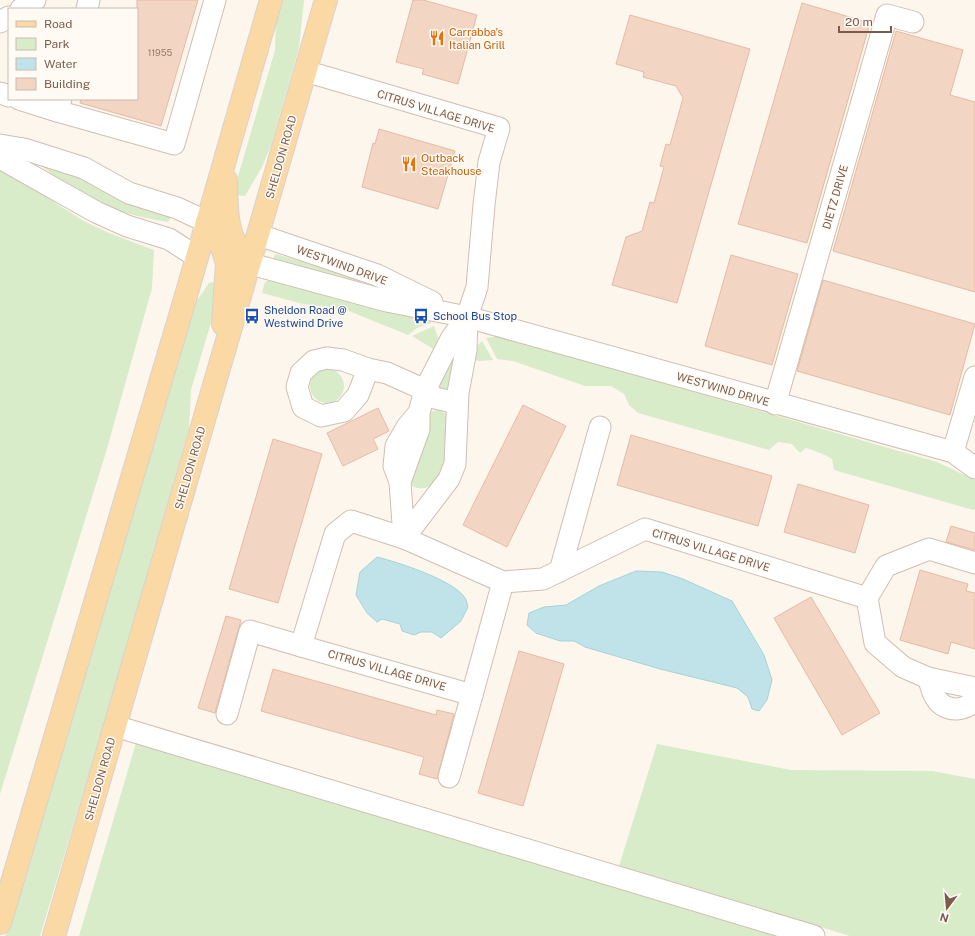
<svg xmlns="http://www.w3.org/2000/svg" width="975" height="936" viewBox="0 0 975 936" font-family="'Public Sans',sans-serif">
	<style>
		.green { fill: #d8ecc9 }
		.water { fill: #bfe3e8; stroke: #a5d3da }
		.building { fill: #f3d5c3; stroke: #e6bba3 }
		.lines { fill: none; stroke-linecap: round; stroke-linejoin: round }
		.minor-casing { stroke: #d1beb0; stroke-width: 23 }
		.major-casing { stroke: #dad1cd; stroke-width: 24 }
		.minor { stroke: #fff; stroke-width: 21 }
		.major { stroke: #fbd9a5; stroke-width: 22 }
		.labels { text-anchor: middle; dominant-baseline: central; stroke-width: 3; stroke-linejoin: round; paint-order: stroke }
		.number-label { font-size: 9px; fill: #987a6a }
		.food-label { font-size: 11px; fill: #c56008; stroke: #fffaf3; text-anchor: start }
		.street-label { font-size: 11px; fill: #7a5c4d; stroke: #fffaf3 }
		.transit-label { font-size: 11px; fill: #164399; stroke: #fffaf3; text-anchor: start }
	</style>
	<rect width="100%" height="100%" fill="#fdf6ec"/>
	<g class="green">
		<path d="M279,0H304L299,48L271,146L262,167L245,196L236,195L234,190L275,50L276,11Z"/>
		<path d="M33,160L50,163L171,217L168,222C140,218 108,209 83,195C65,186 49,171 33,160Z"/>
		<path d="M0,163C24,177 44,197 68,211C94,229 125,239 154,250L152,288L106,452L0,794Z"/>
		<path d="M276,254L357,278L360,280L359,284L274,260V256Z"/>
		<path d="M270,280L429,319L431,323L417,328L408,335L344,309L303,304L262,293L265,282Z"/>
		<path d="M213,282L218,286L220,292L191,390L189,428L106,717L40,936H5L196,302L209,283Z"/>
		<path d="M434,326L438,338L435,350L412,336Z"/>
		<path d="M500,336L937,462L975,480V509L973,510L834,470L832,459C829,456 810,449 806,448L800,453L792,444L778,442L769,450L638,413L629,405L624,394L611,386H585L513,361L497,359L486,338Z"/>
		<path d="M459,337L450,382L447,389L440,388V384Z"/>
		<path d="M482,341L493,360L479,361L471,359L476,347Z"/>
		<circle cx="327" cy="386" r="17"/>
		<path d="M440,410L446,414C450,431 447,483 425,488C418,489 413,488 409,482L428,415L433,411Z"/>
		<path d="M136,743L779,936H79Z"/>
		<path d="M657,744L791,770L932,771L975,779V936H850L619,866Z"/>
	</g>
	<g class="water">
		<path d="M377,557C397,562 454,580 465,598C467,601 467,605 468,607L461,621L441,638L432,632H421L414,635L402,631L400,624L382,619L377,622L367,613L356,595L360,572Z"/>
		<path d="M636,571L662,572L683,579L732,601L764,655L772,680L767,700L759,711L752,709L748,697L737,688L660,669L585,647L574,641H560L536,633L527,625L529,613L544,607L566,605L599,586Z"/>
	</g>
	<g class="building">
		<path d="M137,0H198L161,126L80,103L81,99H137Z"/>
		<path d="M413,0H423L477,15L458,84L422,74L424,69L396,62Z"/>
		<path d="M802,3L870,23L807,243L738,224Z"/>
		<path d="M630,15L750,49L677,303L612,285L626,237L642,231L650,202L654,203L664,167L660,166L666,144L670,145L683,98L676,86L643,77L644,72L616,64Z"/>
		<path d="M896,31L963,50L950,95L975,102V292L833,251Z"/>
		<path d="M379,129L455,151L438,209L362,187L373,143L375,144Z"/>
		<path d="M731,255L798,274L772,365L705,346Z"/>
		<path d="M823,280L975,324L950,415L797,371Z"/>
		<path d="M523,405L566,426L507,547L463,525Z"/>
		<path d="M378,408L389,431L373,439L378,449L343,466L327,433Z"/>
		<path d="M631,435L772,476L758,526L617,485Z"/>
		<path d="M273,439L322,454L278,603L229,589Z"/>
		<path d="M798,484L869,505L855,553L784,532Z"/>
		<path d="M951,526L975,533V550L946,542Z"/>
		<path d="M920,570L968,584L966,591L975,593V649L951,642L948,654L900,640Z"/>
		<path d="M811,597L880,713L842,735L774,618Z"/>
		<path d="M226,616L241,620L215,713L198,708Z"/>
		<path d="M519,651L564,664L523,806L478,793Z"/>
		<path d="M273,669L436,715L437,710L454,714L437,779L419,774L424,757L261,711Z"/>
	</g>
	<g class="lines">
		<g class="minor-casing">
			<g id="minor">
				<path d="M21,9L35,0"/>
				<path d="M87,9L89,0"/>
				<path d="M0,22L9,17"/>
				<path d="M305,71L499,128L489,162L484,205L477,287L467,317L466,350L458,393L455,464L449,479L404,538"/>
				<path d="M0,93L9,96"/>
				<path d="M19,99L57,111L61,99"/>
				<path d="M57,111L174,144L215,0"/>
				<path d="M0,145L24,149L84,168L129,193L177,208L207,222"/>
				<path d="M0,158L96,212L127,226L169,239L197,257"/>
				<path d="M259,235L377,275L432,302"/>
				<path d="M251,264L387,301L467,317L953,452L975,468"/>
				<path d="M368,369L358,395L344,411L321,416L303,407L297,387L301,373L314,361L327,358L343,360L368,369L387,373L425,390L435,398L457,403"/>
				<path d="M775,404L887,15L913,22"/>
				<path d="M953,452L975,377"/>
				<path d="M400,482L419,429V413L425,390L451,339L467,317"/>
				<path d="M404,538L400,482L394,466L396,446L407,427L417,415"/>
				<path d="M975,563L929,549L886,566L867,598L875,643L903,667L928,678L975,688"/>
				<path d="M560,571L600,427"/>
				<path d="M503,582L404,538L351,521L335,534L301,646L472,695L503,582L543,579L645,529L867,598"/>
				<path d="M928,678C931,684 932,693 936,698C945,713 966,712 975,699"/>
				<path d="M227,714L250,631L301,646"/>
				<path d="M115,726L814,936"/>
				<path d="M449,777L472,695"/>
			</g>
		</g>
		<g class="major-casing">
			<g id="major">
				<path d="M226,180C227,206 225,234 243,255"/>
				<path d="M207,222L222,248L227,263L223,324"/>
				<path d="M0,923L185,299L271,0"/>
				<path d="M54,936C145,624 236,312 326,0"/>
			</g>
		</g>
		<use href="#minor" class="minor"/>
		<use href="#major" class="major"/>
	</g>
	<defs>
		<g id="restaurant-bare" transform="scale(1.2)"><path d="M-5-6h1v4h1v-4h1v4h1v-4h1v5L-1.5 .5V6h-2V.5L-5-1ZM5-6V6H3V1.5H1.5Q1.5-4 5-6Z" fill="#e8710a" stroke="#fffaf3" stroke-width="2.5" paint-order="stroke"/></g>
		<g id="bus-bare" transform="scale(1.2)"><path d="M-5-6H5V4H4V6H2V4H-2V6H-4V4H-5ZM-3.5-4V0h7V-4ZM-3.5 1.2v1.5H-2V1.2ZM2 1.2v1.5H3.5V1.2Z" fill="#1a4fb4" stroke="#fffaf3" stroke-width="2.5" paint-order="stroke"/></g>
	</defs>
	<g fill-rule="evenodd">
		<use href="#restaurant-bare" x="437" y="38"/>
		<use href="#restaurant-bare" x="409" y="164"/>
		<use href="#bus-bare" x="252" y="316"/>
		<use href="#bus-bare" x="421" y="316"/>
	</g>
	<g class="labels">
		<g class="number-label">
			<text x="160" y="52">11955</text>
		</g>
		<g class="food-label">
			<text x="449" y="32">Carrabba's<tspan x="449" dy="13">Italian Grill</tspan></text>
			<text x="421" y="158">Outback<tspan x="421" dy="13">Steakhouse</tspan></text>
		</g>
		<g class="street-label">
			<text transform="translate(436 111) rotate(17)">CITRUS VILLAGE DRIVE</text>
			<text transform="translate(281 157) rotate(-74)">SHELDON ROAD</text>
			<text transform="translate(835 197) rotate(-74)">DIETZ DRIVE</text>
			<text transform="translate(342 265) rotate(20)">WESTWIND DRIVE</text>
			<text transform="translate(723 389) rotate(16)">WESTWIND DRIVE</text>
			<text transform="translate(190 468) rotate(-74)">SHELDON ROAD</text>
			<text transform="translate(711 550) rotate(17)">CITRUS VILLAGE DRIVE</text>
			<text transform="translate(387 670) rotate(16)">CITRUS VILLAGE DRIVE</text>
			<text transform="translate(100 779) rotate(-74)">SHELDON ROAD</text>
		</g>
		<g class="transit-label">
			<text x="264" y="310">Sheldon Road @<tspan x="264" dy="13">Westwind Drive</tspan></text>
			<text x="433" y="316">School Bus Stop</text>
		</g>
	</g>
	<rect x="8" y="8" width="130" height="92" fill="#fffaf3" stroke="#cabbb1"/>
	<rect x="16" y="21" width="20" height="6" fill="#fbd9a5" stroke="#cabbb1"/>
	<text x="44" y="28" font-size="12" fill="#7a5c4d">Road</text>
	<rect x="16" y="38" width="20" height="12" fill="#d8ecc9" stroke="#cabbb1"/>
	<text x="44" y="48" font-size="12" fill="#7a5c4d">Park</text>
	<rect x="16" y="58" width="20" height="12" fill="#bfe3e8" stroke="#cabbb1"/>
	<text x="44" y="68" font-size="12" fill="#7a5c4d">Water</text>
	<rect x="16" y="78" width="20" height="12" fill="#f3d5c3" stroke="#cabbb1"/>
	<text x="44" y="88" font-size="12" fill="#7a5c4d">Building</text>
	<g transform="translate(947 908) rotate(196)" stroke="#fffaf3" stroke-width="3" paint-order="stroke">
	<path d="M0-3L7 15L0 10L-7 15Z" fill="#7a5c4d"/>
	<text y="-6" font-size="11" font-weight="bold" text-anchor="middle" fill="#7a5c4d">N</text>
	</g>
	<path d="M839 26v6h52v-6" fill="none" stroke="#7a5c4d" stroke-width="2"/>
	<text x="845" y="26" font-size="12" fill="#7a5c4d" stroke="#fffaf3" stroke-width="3" paint-order="stroke">20 m</text>
</svg>
